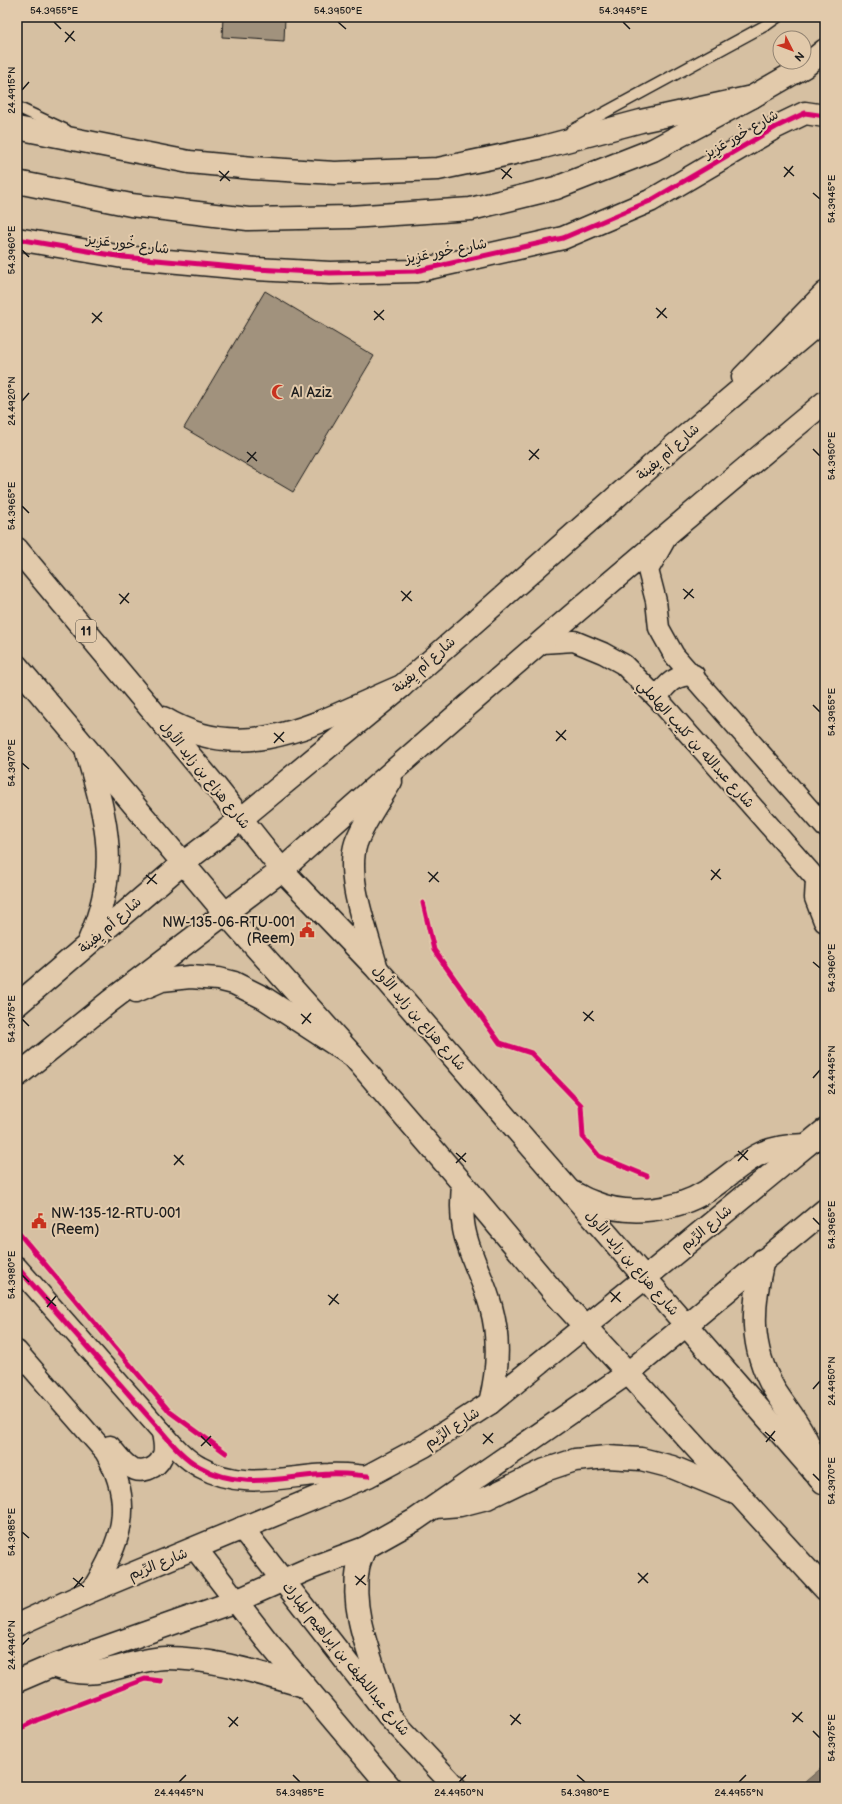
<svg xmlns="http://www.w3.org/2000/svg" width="842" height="1804" viewBox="0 0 842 1804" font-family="'Balsamiq Sans','Playpen Sans Arabic',sans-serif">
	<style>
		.water { fill: #8c7e6d; stroke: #5f574d }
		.building { fill: #a1927d; stroke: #1c1c1c }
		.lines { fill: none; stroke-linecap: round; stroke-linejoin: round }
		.service-casing { stroke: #1c1c1c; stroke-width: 13 }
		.minor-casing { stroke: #1c1c1c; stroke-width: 23 }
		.tertiary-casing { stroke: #1c1c1c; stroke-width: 25 }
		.secondary-casing { stroke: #1c1c1c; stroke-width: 25 }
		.primary-casing { stroke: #1c1c1c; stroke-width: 25 }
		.service { stroke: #e2caab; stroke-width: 10 }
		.minor { stroke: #e2caab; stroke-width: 20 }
		.tertiary { stroke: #e2caab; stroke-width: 22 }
		.secondary { stroke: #e2caab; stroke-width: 22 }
		.primary { stroke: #e2caab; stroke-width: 22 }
		.cycleway-casing { stroke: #e2caab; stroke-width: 8 }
		.cycleway { stroke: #d6006c; stroke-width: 5 }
		.ticks { fill: none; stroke: #1c1c1c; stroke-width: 1.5 }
		.labels { text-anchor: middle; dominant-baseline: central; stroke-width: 4; stroke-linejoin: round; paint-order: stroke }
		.shield { fill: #e2caab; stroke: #575047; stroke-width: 1 }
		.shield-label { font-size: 13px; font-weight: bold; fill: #1c1c1c }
		.street-label { font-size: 14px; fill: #1c1c1c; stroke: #e2caab }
		.poi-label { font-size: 14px; fill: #1c1c1c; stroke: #e2caab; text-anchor: start }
		.neatline { fill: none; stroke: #1c1c1c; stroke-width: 1.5 }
		.ticks-label { font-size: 10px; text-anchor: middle; fill: #1c1c1c }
	</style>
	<rect width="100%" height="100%" fill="#d6c0a2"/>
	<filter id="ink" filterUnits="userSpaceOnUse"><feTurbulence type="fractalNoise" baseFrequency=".025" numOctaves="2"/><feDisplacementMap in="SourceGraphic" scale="8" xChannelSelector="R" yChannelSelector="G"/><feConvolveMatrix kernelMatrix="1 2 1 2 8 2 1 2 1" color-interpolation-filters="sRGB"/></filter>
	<g filter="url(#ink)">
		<path class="water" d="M825,1765V1787H799Z"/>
		<g class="building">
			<path d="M223,17H285L284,41L222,37Z"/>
			<path d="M265,291L374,356L293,492L184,428Z"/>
		</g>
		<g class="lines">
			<g class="service-casing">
				<g id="service">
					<path d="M17,107L66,130"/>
					<path d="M571,131L768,24L778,17"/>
				</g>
			</g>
			<g class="minor-casing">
				<g id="minor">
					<path d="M666,538L648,570L656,601L659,628L674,655L825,827"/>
					<path d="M542,643L574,641L603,653L623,664L657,698L825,889"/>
					<path d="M657,698C667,683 675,675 694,675"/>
					<path d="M17,1267L162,1432C173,1445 185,1459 200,1467C242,1491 284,1476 329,1474C342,1473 355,1475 368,1476"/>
					<path d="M17,1351L105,1452C136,1505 121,1543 91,1591"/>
					<path d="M110,1446C116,1453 122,1462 130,1467C140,1475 157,1469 162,1457C166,1450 163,1440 162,1432"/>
				</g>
			</g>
			<g class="tertiary-casing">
				<g id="tertiary">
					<path d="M17,128L189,162L253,168L335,173L438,169L543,147L641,121L752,97L804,67L825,50"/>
					<path d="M17,239L123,257L256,269L330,273L416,271L563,238L650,201L776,127L805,113L825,116"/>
					<path d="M743,377L825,293"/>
					<path d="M686,1325L823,1482"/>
					<path d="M628,1373L825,1589"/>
					<path d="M242,1528L388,1715L455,1787"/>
					<path d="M196,1549L267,1641L390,1787"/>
				</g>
			</g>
			<g class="secondary-casing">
				<g id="secondary">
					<path d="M241,819L402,686L675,445L825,318"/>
					<path d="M817,880L816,898L825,921"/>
					<path d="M225,913L353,1056L463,1184L557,1296L628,1373"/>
					<path d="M376,966C367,932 345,877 356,843C364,821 379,801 391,781"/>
					<path d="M463,1184C462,1199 461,1214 464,1229C469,1256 484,1280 491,1307C500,1339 498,1371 490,1403"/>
					<path d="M574,1193C580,1196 586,1200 593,1202C628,1217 675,1211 707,1191C746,1165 753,1146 806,1145"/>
					<path d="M763,1260C752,1306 749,1346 774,1389C784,1405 796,1419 804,1435C812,1449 815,1463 819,1478"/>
					<path d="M686,1325L376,968L282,870C459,710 641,555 825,402"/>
					<path d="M435,1507L460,1505L487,1498L545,1470L575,1460L607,1457L641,1459L672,1467L740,1495"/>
					<path d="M365,1548C362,1555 359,1562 358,1568C349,1619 377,1667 388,1715"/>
					<path d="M17,1625L91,1591L368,1476L424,1446L490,1403L645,1278L825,1130"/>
					<path d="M52,1666C69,1672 86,1675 103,1671C125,1667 144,1658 166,1658C213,1658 259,1673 304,1686"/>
					<path d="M17,1681L52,1666L236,1601L311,1568L365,1548L415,1520L628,1373L825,1210"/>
				</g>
			</g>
			<g class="primary-casing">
				<g id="primary">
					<path d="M17,182L131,205L248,219L350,217L471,209L556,188L653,150L752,97"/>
					<path d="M17,549L212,782L282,870L109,1002L17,1076"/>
					<path d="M17,666L225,913"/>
					<path d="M163,718C247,769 323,719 402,686"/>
					<path d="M87,753C108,825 120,869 89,941"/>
					<path d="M136,991L162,980L190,977L218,979L234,983L264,998L353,1056"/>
					<path d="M17,1005L183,863L241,819"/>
				</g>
			</g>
			<use href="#service" class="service"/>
			<use href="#minor" class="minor"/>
			<use href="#tertiary" class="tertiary"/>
			<use href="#secondary" class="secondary"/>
			<use href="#primary" class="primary"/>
			<g class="cycleway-casing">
				<g id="cycleway">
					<path d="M17,239L123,257L256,269L330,273L416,271L563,238L650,201L776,127L805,113L825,116"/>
					<path d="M423,903L434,950L500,1043L531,1053L581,1105L583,1137L599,1156L647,1176"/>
					<path d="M17,1231L170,1412L226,1453"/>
					<path d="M17,1267L162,1432C173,1445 185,1459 200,1467C242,1491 284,1476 329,1474C342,1473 355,1475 368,1476"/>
					<path d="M17,1730L37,1720L145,1679L161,1681"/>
				</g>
			</g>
			<use href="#cycleway" class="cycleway"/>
		</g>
	</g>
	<path class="ticks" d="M54,22L61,29M338,22L346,29M623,22L630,29M65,32L75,41M65,42L74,31M22,90L29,82M784,167L794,176M501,169L512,178M219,171L230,181M784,177L793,166M502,179L511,168M220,181L229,171M813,193L820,199M22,250L29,257M656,308L667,318M374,311L384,320M92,313L102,322M657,318L666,308M374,320L384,310M92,323L102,312M22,401L29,393M813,449L820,456M529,450L539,459M247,452L257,461M529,460L539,449M247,462L256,452M22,506L29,513M683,589L694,598M401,591L412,601M119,594L129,603M684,599L693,589M402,601L411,591M120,604L129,593M813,705L820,712M556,731L566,740M274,733L284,742M556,741L566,730M274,743L284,732M22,763L29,769M711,870L721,879M428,872L439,882M146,875L157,884M711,880L720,869M429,882L438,872M147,884L156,874M813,962L820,968M583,1012L594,1021M301,1014L311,1023M22,1019L29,1026M584,1021L593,1011M302,1024L311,1013M813,1078L820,1070M738,1151L748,1160M456,1153L466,1162M174,1155L184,1165M738,1161L748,1150M456,1163L466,1153M174,1165L183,1155M813,1218L820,1225M22,1275L29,1282M610,1292L621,1302M328,1295L339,1304M46,1297L56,1306M611,1302L620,1292M329,1305L338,1294M47,1307L56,1296M813,1389L820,1381M765,1432L775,1441M483,1434L493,1443M201,1436L211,1446M766,1442L775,1431M483,1444L493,1433M201,1446L211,1436M813,1474L820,1481M22,1532L29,1538M638,1573L648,1583M355,1576L366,1585M73,1578L84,1587M638,1583L648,1573M356,1585L365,1575M74,1588L83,1577M22,1645L29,1638M792,1713L803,1722M510,1715L521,1724M228,1717L238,1726M793,1722L802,1712M511,1725L520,1714M229,1727L238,1717M813,1731L820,1738M293,1775L300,1782M577,1775L585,1782M179,1782L186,1775M459,1782L466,1775M739,1782L746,1775"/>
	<defs>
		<g id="mosque-bare" transform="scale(1.2)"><path d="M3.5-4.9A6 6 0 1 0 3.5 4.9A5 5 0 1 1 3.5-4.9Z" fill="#c8321e" stroke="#e2caab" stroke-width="2.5" paint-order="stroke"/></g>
		<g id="civic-bare" transform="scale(1.2)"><path d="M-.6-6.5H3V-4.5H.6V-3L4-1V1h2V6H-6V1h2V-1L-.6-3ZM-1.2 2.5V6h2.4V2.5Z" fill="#c8321e" stroke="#e2caab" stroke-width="2.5" paint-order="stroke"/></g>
	</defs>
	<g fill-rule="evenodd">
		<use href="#mosque-bare" x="279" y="392"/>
		<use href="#civic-bare" x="307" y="930"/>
		<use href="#civic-bare" x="39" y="1221"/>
	</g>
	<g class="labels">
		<rect class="shield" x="76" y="620" width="20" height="22" rx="3"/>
		<g class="shield-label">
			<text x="86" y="631">11</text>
		</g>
		<g class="street-label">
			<text transform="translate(741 134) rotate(-30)">شارع خُور عَزِيز</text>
			<text transform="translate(128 244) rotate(7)">شارع خُور عَزِيز</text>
			<text transform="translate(446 251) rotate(-11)">شارع خُور عَزِيز</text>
			<text transform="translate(668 452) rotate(-41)">شارع أم يِفينة</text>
			<text transform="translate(424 665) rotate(-41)">شارع أم يِفينة</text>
			<text transform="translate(696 744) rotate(48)">شارع عبدالله بن كليب الهاملي</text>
			<text transform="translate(205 775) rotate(51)">شارع هزاع بن زايد الأول</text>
			<text transform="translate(110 925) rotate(-41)">شارع أم يِفينة</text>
			<text transform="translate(419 1018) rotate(49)">شارع هزاع بن زايد الأول</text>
			<text transform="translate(706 1228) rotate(-40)">شارع الرِّيم</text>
			<text transform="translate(632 1263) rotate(49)">شارع هزاع بن زايد الأول</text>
			<text transform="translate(452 1428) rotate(-33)">شارع الرِّيم</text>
			<text transform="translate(158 1564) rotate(-22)">شارع الرِّيم</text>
			<text transform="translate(346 1659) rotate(51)">شارع عبداللطيف بن إبراهيم المبارك</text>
		</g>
		<g class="poi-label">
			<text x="291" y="392">Al Aziz</text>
			<text x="295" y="922" text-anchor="end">NW-135-06-RTU-001<tspan x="295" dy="16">(Reem)</tspan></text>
			<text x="51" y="1213">NW-135-12-RTU-001<tspan x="51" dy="16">(Reem)</tspan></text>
		</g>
	</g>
	<rect width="842" height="1804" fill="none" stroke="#e2caab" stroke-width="44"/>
	<g transform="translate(792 50) rotate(132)"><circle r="19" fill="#e2caab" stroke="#938472"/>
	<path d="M0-3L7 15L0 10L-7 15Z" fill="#c8321e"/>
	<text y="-6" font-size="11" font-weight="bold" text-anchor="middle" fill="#1c1c1c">N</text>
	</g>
	<rect x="22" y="22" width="798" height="1760" class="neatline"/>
	<g class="ticks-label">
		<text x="54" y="14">54.3955°E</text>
		<text x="338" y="14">54.3950°E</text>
		<text x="623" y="14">54.3945°E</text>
		<text transform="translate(11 90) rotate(-90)" y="4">24.4915°N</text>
		<text transform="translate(831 199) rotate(-90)" y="4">54.3945°E</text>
		<text transform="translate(11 250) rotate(-90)" y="4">54.3960°E</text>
		<text transform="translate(11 401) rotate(-90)" y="4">24.4920°N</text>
		<text transform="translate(831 456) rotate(-90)" y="4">54.3950°E</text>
		<text transform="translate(11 506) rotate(-90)" y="4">54.3965°E</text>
		<text transform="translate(831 712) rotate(-90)" y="4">54.3955°E</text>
		<text transform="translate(11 763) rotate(-90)" y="4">54.3970°E</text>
		<text transform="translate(831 968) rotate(-90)" y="4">54.3960°E</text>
		<text transform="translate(11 1019) rotate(-90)" y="4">54.3975°E</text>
		<text transform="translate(831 1070) rotate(-90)" y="4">24.4945°N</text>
		<text transform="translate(831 1225) rotate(-90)" y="4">54.3965°E</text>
		<text transform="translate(11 1275) rotate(-90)" y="4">54.3980°E</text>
		<text transform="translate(831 1381) rotate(-90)" y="4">24.4950°N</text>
		<text transform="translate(831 1481) rotate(-90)" y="4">54.3970°E</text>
		<text transform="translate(11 1532) rotate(-90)" y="4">54.3985°E</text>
		<text transform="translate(11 1645) rotate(-90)" y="4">24.4940°N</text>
		<text transform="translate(831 1738) rotate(-90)" y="4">54.3975°E</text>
		<text x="179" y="1796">24.4945°N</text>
		<text x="300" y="1796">54.3985°E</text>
		<text x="459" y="1796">24.4950°N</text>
		<text x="585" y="1796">54.3980°E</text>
		<text x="739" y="1796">24.4955°N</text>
	</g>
</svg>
